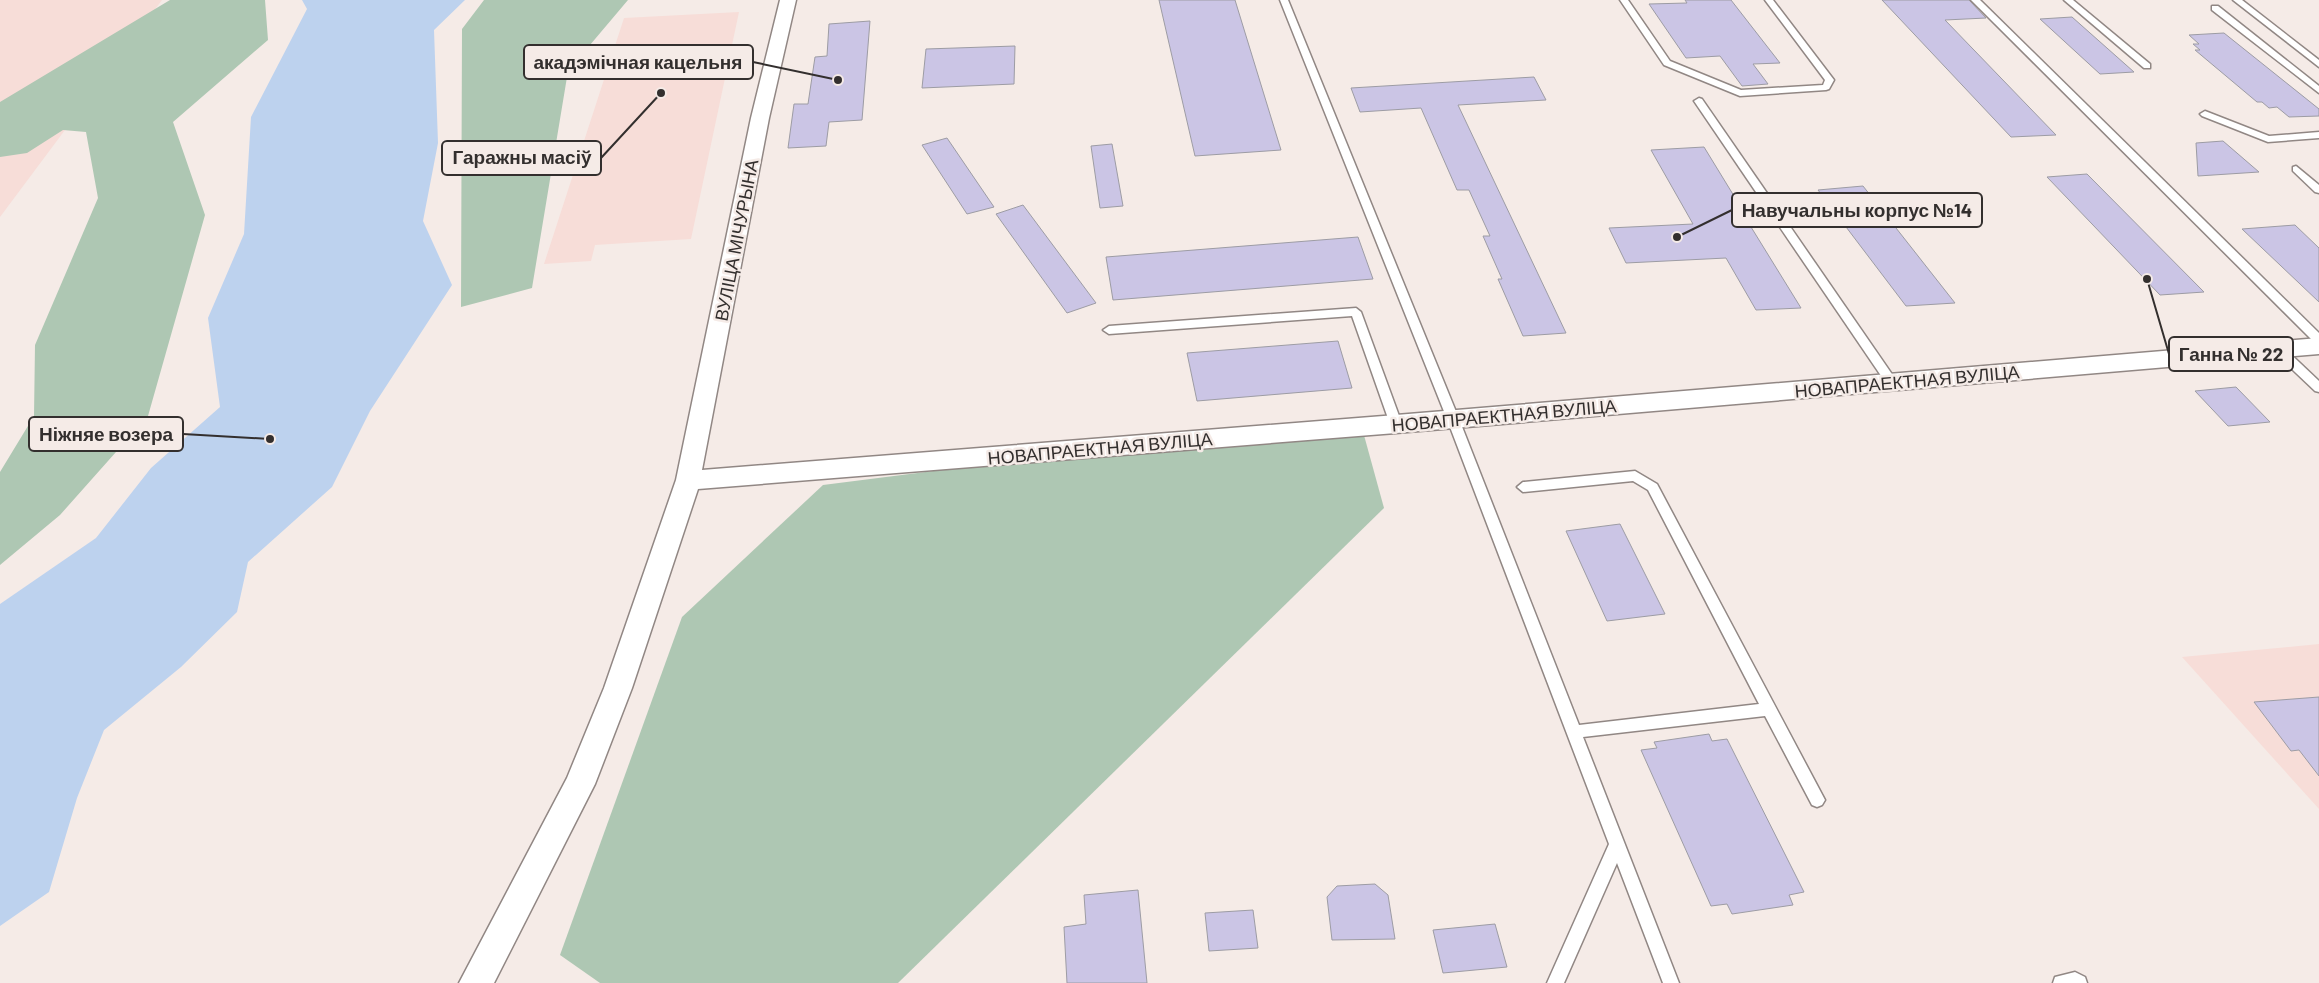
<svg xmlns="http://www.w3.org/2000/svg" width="2319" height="983" viewBox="0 0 2319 983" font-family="Barlow,sans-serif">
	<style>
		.industrial { fill: #f7ddd8 }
		.green { fill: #aec7b3 }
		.water { fill: #bdd2ee }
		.building { fill: #cbc5e5; stroke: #9d9ca4 }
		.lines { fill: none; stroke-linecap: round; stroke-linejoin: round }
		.service-casing { stroke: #918784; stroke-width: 3 }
		.minor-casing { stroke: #918784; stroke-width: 3 }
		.service { fill: #fff; fill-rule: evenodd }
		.minor { fill: #fff; fill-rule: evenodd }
		.labels { text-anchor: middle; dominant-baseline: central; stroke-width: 5; stroke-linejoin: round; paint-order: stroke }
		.street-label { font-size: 18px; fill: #332f2e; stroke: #f5ebe7 }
		.leader { fill: none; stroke: #332f2e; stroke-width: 2 }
		.callout-dot { fill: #332f2e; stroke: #f5ebe7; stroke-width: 2 }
		.callout { fill: #f5ebe7; stroke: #332f2e; stroke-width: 2 }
		.callout-label { font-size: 19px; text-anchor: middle; font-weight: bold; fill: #332f2e }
	</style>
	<rect width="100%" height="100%" fill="#f5ebe7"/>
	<g class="industrial">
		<path d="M0,0H162L0,217Z"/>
		<path d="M739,12L691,239L595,245L591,261L544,264L624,18Z"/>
		<path d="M2319,644V809L2182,657Z"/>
	</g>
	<g class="green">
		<path d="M170,0H265L268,40L173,122L205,215L148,416L60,515L0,565V472L34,416L35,345L98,198L86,132L63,130L27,153L0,157V102Z"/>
		<path d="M484,0H628L568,71L532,288L461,307L462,29Z"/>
		<path d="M1359,417L1384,508L898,983H600L560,955L682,617L823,485Z"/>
	</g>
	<path class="water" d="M302,0H465L434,30L438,143L423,221L452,285L370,411L332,487L248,562L237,612L181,667L104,730L77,798L49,892L0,926V604L96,538L151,468L220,407L208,318L244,234L251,117L307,9Z"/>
	<g class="building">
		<path d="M1159,0H1235L1281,150L1195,156Z"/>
		<path d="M1685,0H1731L1780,63L1753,64L1768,84L1742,86L1720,56L1686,58L1649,4L1687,3Z"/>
		<path d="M1882,0H1969L1986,18L1945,20L2056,135L2011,137Z"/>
		<path d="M2072,17L2134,72L2100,74L2040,19Z"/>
		<path d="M870,21L862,120L829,122L826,146L788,148L794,104H808L815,57L827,56L829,24Z"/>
		<path d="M2224,33L2319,109V116L2289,117L2277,107L2269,108L2262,102H2257L2195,50H2200L2193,44H2199L2189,35Z"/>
		<path d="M1015,46L1014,84L922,88L926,49Z"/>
		<path d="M1534,77L1546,100L1458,105L1566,333L1523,336L1498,279H1502L1483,236H1490L1469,190H1457L1421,108L1360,112L1351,88Z"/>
		<path d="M947,138L994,207L967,214L922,145Z"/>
		<path d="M2223,141L2259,172L2198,176L2196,143Z"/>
		<path d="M1112,144L1123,206L1100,208L1091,146Z"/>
		<path d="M1704,147L1753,227H1751L1801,308L1756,310L1726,258L1626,263L1609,228L1693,224L1651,150Z"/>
		<path d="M2087,174L2204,292L2160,295L2047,177Z"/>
		<path d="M1863,186L1955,303L1906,306L1818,190Z"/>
		<path d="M1023,205L1096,303L1067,313L996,214Z"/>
		<path d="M2295,225L2319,248V302L2242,229Z"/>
		<path d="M1358,237L1373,279L1113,300L1106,257Z"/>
		<path d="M1338,341L1352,388L1197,401L1187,353Z"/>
		<path d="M2236,387L2270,422L2228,426L2195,391Z"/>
		<path d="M1620,524L1665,614L1607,621L1566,531Z"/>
		<path d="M2319,697V776L2299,750L2291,751L2254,702Z"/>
		<path d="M1709,734L1712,741L1727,739L1804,892L1789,895L1793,905L1732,914L1727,904L1711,906L1641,750L1657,748L1654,742Z"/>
		<path d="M1375,884L1388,895L1395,939L1332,940L1327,897L1337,886Z"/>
		<path d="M1138,890L1147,983H1067L1064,927L1086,924L1084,895Z"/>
		<path d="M1253,910L1258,948L1209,951L1205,913Z"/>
		<path d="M1495,924L1507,967L1443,973L1433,930Z"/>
	</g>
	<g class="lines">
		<g class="service-casing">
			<g id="service">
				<path d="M1280,0H1288L1459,419L1579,725L1759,704L1648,490L1633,481L1523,492L1517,487L1523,482L1635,471L1657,484L1825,800L1822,805L1817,807L1812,805L1765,716L1583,737L1679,983H1663L1617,863L1564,983H1547L1609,844L1447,419Z"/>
				<path d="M1620,0H1628L1670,61L1741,90L1823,85L1825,80L1765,0H1773L1834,80L1829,89L1826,90L1740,96L1664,65Z"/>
				<path d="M1971,0H1980L2319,333V344L2315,343Z"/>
				<path d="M2064,0H2073L2150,64V68H2144Z"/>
				<path d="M2233,0H2242L2319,60V67Z"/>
				<path d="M2212,6H2218L2319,86V93L2212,10Z"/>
				<path d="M1699,98L1702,99L1896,380L1898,383L1896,386H1888L1694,101Z"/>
				<path d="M2205,111L2269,136L2319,132V138L2268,142L2202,116L2200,114Z"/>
				<path d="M2296,166L2319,185V193L2315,192L2293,171V167Z"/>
				<path d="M1356,308L1361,312L1402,424L1400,427H1392L1390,424L1352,316L1109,334L1103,330L1109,326Z"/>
				<path d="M2279,346L2283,347L2319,381V392L2315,391L2275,353L2273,350L2275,347Z"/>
				<path d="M2075,972L2085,977L2087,983H2053L2055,977Z"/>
			</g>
		</g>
		<g class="minor-casing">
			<path id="minor" d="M780,0H796L769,118L702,470L1396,415L2319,338V354L1396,433L698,489L632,688L595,784L494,983H459L567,778L604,688L676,480L751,118Z"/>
		</g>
		<use href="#service" class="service"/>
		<use href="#minor" class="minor"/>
	</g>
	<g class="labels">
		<g class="street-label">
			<text transform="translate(736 240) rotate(-79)">ВУЛІЦА МІЧУРЫНА</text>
			<text transform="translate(1907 381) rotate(-5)">НОВАПРАЕКТНАЯ ВУЛІЦА</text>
			<text transform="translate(1504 415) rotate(-5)">НОВАПРАЕКТНАЯ ВУЛІЦА</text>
			<text transform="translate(1100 448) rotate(-5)">НОВАПРАЕКТНАЯ ВУЛІЦА</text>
		</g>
	</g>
	<path class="leader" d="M838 80L753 62M661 93L601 158M1677 237L1732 210M2147 279L2169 354M270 439L183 434"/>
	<g class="callout-dot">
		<circle cx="838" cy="80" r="5"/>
		<circle cx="661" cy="93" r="5"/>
		<circle cx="1677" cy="237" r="5"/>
		<circle cx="2147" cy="279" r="5"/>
		<circle cx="270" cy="439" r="5"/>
	</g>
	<g class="callout">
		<rect x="524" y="45" width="229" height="34" rx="5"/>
		<rect x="442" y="141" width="159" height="34" rx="5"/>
		<rect x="1732" y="193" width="250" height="34" rx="5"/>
		<rect x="2169" y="337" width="124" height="34" rx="5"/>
		<rect x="29" y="417" width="154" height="34" rx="5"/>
	</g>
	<g class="callout-label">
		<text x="638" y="69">акадэмічная кацельня</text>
		<text x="522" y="164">Гаражны масіў</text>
		<text x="1857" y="217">Навучальны корпус №14</text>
		<text x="2231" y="361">Ганна № 22</text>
		<text x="106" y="441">Ніжняе возера</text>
	</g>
</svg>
